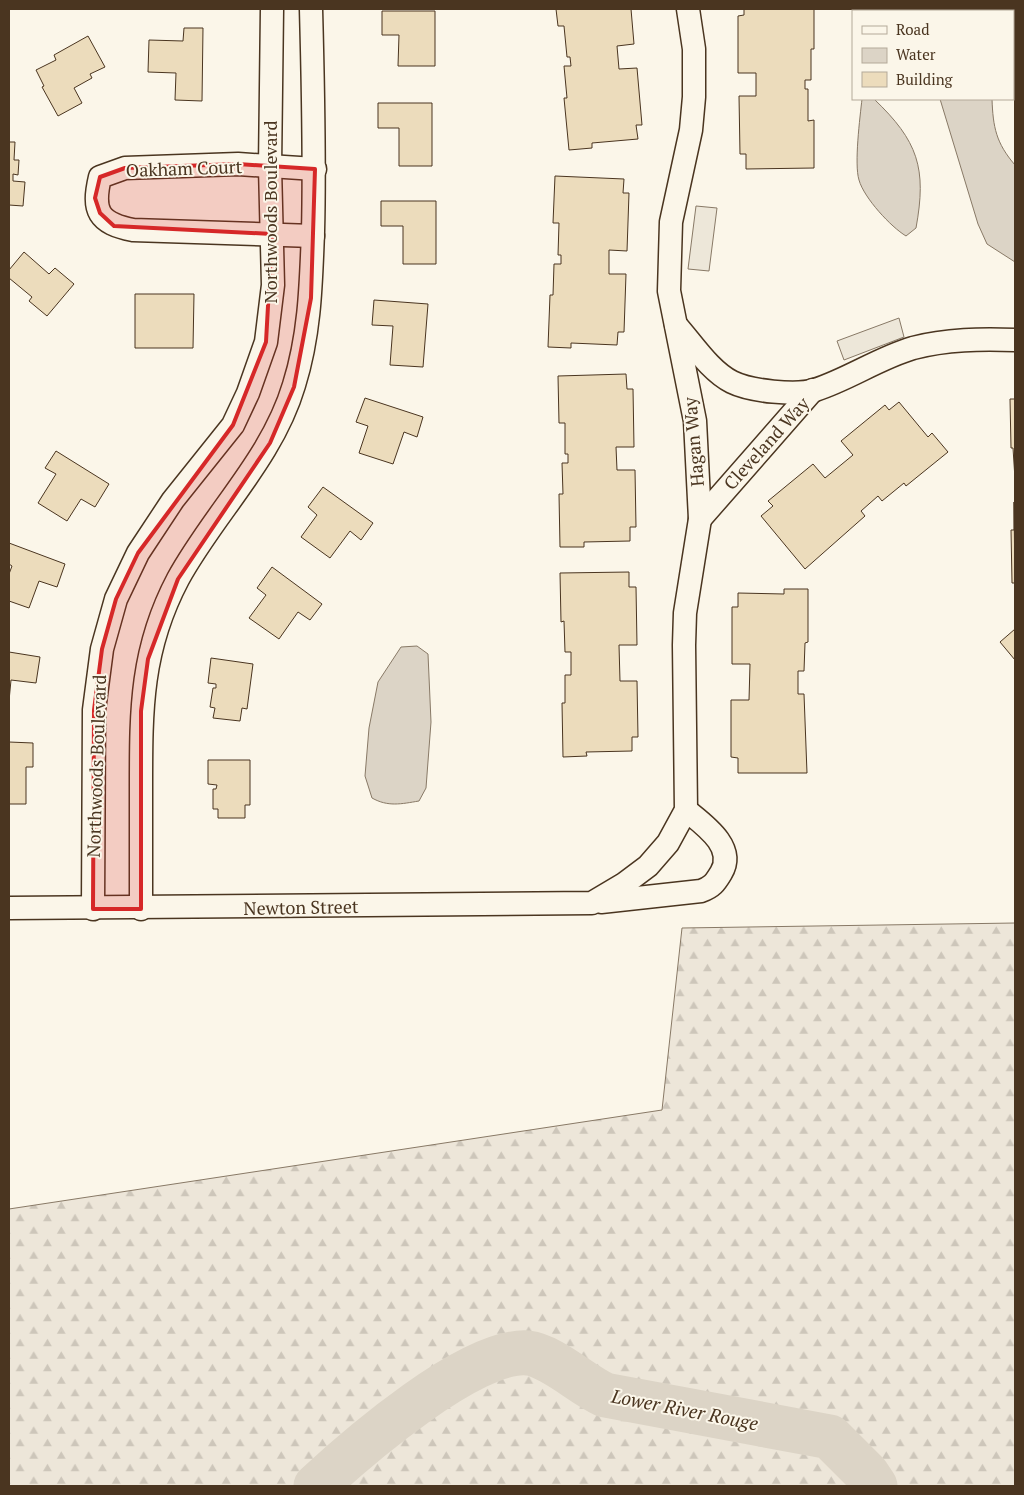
<svg xmlns="http://www.w3.org/2000/svg" width="1024" height="1495" viewBox="0 0 1024 1495" font-family="'PT Serif',serif">
	<style>
		.forest { fill: url(#forest-firs); stroke: #887966 }
		.parking { fill: #ede7d9; stroke: #887966 }
		.water { fill: #dcd4c6; stroke: #887966 }
		.lines { fill: none; stroke-linecap: round; stroke-linejoin: round }
		.river { stroke: #dcd4c6; stroke-width: 45 }
		.building { fill: #ecdcbc; stroke: #4a3520 }
		.minor-casing { stroke: #4a3520; stroke-width: 25 }
		.minor { stroke: #fbf6e9; stroke-width: 22 }
		.marked { fill: #d62828; fill-opacity: 0.2; stroke: #d62828; stroke-width: 4; stroke-linejoin: round }
		.labels { text-anchor: middle; dominant-baseline: central; stroke-width: 4; stroke-linejoin: round; paint-order: stroke }
		.street-label { font-size: 18px; fill: #4a3520; stroke: #fbf6e9 }
		.water-label { font-size: 19px; font-style: italic; fill: #4a3520; stroke: #fbf6e9 }
	</style>
	<defs>
		<pattern id="forest-firs" width="22" height="20" patternUnits="userSpaceOnUse" patternTransform="scale(1.25)"><rect width="22" height="20" fill="#ede6d9"/><path d="M5 1l3.5 6h-7zM16 11l3.5 6h-7z" fill="#cdc6ba"/></pattern>
	</defs>
	<rect width="100%" height="100%" fill="#fbf6e9"/>
	<path class="forest" d="M1015,923V1486H9V1209L662,1110L682,928Z"/>
	<g class="parking">
		<path d="M696,206L717,208L709,271L688,269Z"/>
		<path d="M899,318L904,337L844,360L837,341Z"/>
	</g>
	<g class="water">
		<path d="M871,9H1015V28L1013,31V11H873Z"/>
		<path d="M862,99H874C918,141 927,168 916,228L906,236C891,227 864,198 859,180C854,164 860,117 862,99Z"/>
		<path d="M940,99H992C993,127 996,143 1015,165V262L987,244L978,224Z"/>
		<path d="M417,646L428,654L431,722L426,788L419,801C401,804 388,807 372,798L365,776L369,728L378,682L401,647Z"/>
	</g>
	<g class="lines">
		<path class="river" d="M316,1486C357,1448 472,1348 528,1353C552,1356 581,1384 605,1395L830,1437L867,1474L875,1486"/>
	</g>
	<g class="building">
		<path d="M556,9H631L634,44L617,46L619,69L637,68L642,125H636L638,139L592,143V148L569,150L564,98H567L564,66H571L570,57H567L564,26H558Z"/>
		<path d="M744,9H814V49H811V80H805V89H808V121L814,120V168L746,169V154H740L739,96H756V73H738V16L744,15Z"/>
		<path d="M382,11H435V66H398L399,35H382Z"/>
		<path d="M184,28H203L202,101L175,100L176,73L148,72L149,40L183,41Z"/>
		<path d="M88,36L105,67L90,74L92,78L74,88L82,103L58,116L42,87L44,86L36,70L56,60L54,55Z"/>
		<path d="M378,103H432V166H399V128H378Z"/>
		<path d="M9,142H15L14,160H19L18,175L13,174V181L25,182L23,206L9,205Z"/>
		<path d="M555,176L624,179L623,193H629L627,251L609,250V274H626L624,332H618L617,345L571,343V348L548,347L550,295H553L554,264H561V255H558L559,223H553Z"/>
		<path d="M381,201H436V264H403V226H381Z"/>
		<path d="M24,252L49,274L55,268L74,284L47,316L29,301L32,297L9,278V270Z"/>
		<path d="M135,294H194L193,348H135Z"/>
		<path d="M374,300L428,304L423,367L390,365L393,326L372,325Z"/>
		<path d="M626,374L627,389H633L634,447H616L617,470H635L636,527H630V541L584,542V547H560L559,494H563L562,463H568V454H565V423H559L558,376Z"/>
		<path d="M365,398L423,417L417,437L404,432L393,464L359,453L368,426L356,422Z"/>
		<path d="M1010,399H1015V479L1013,448H1011Z"/>
		<path d="M899,402L928,437L932,433L948,452L906,486L904,483L882,501L878,496L861,511L865,516L805,569L761,516L773,506L768,501L813,464L825,478L853,455L841,441L885,405L889,410Z"/>
		<path d="M56,451L109,484L95,507L81,499L67,521L38,503L56,474L45,468Z"/>
		<path d="M323,487L373,523L361,540L350,531L330,558L301,537L317,515L308,507Z"/>
		<path d="M1014,502L1015,583H1012L1011,530H1014Z"/>
		<path d="M9,543L65,564L57,587L39,581L29,608L9,601V574L12,566L9,564Z"/>
		<path d="M272,567L322,604L310,620L298,612L279,639L249,618L266,595L257,588Z"/>
		<path d="M629,572V587H636L637,645H619L620,681H637L638,737H632V751L586,752L587,756L563,757L562,703H565V675H571V652H565L564,621L561,622L560,573Z"/>
		<path d="M784,589H808V642L805,643L804,671H798V694H804L807,773H738V758L731,757V700H749L750,664H732V607H738V593L784,594Z"/>
		<path d="M1015,629V660L1000,642Z"/>
		<path d="M9,652L40,657L36,683L11,680L9,701Z"/>
		<path d="M211,658L253,664L247,709L242,708L240,721L213,718L215,708L210,707L213,688H216V684L208,683Z"/>
		<path d="M9,742L33,743V767H26V804H9Z"/>
		<path d="M208,760H250V805H245V818H218V809H213V789H216L217,785L208,784Z"/>
	</g>
	<g class="lines">
		<g class="minor-casing">
			<g id="minor">
				<path d="M313,236L133,230C98,223 92,211 100,177L125,168L238,164L315,169"/>
				<path d="M676,325C693,344 710,371 732,382C750,391 796,396 815,390C849,379 879,358 913,348C947,339 981,339 1015,340"/>
				<path d="M700,519L813,390"/>
				<path d="M601,902L701,891C712,887 715,883 721,873C737,847 703,824 686,810"/>
				<path d="M9,908L592,903L624,884L648,866L668,843L686,810L684,645L685,613L700,519L695,421L669,291L671,222L691,130L694,97V49L688,9"/>
				<path d="M93,909L94,710L102,649L116,599L138,553L173,500L233,425L248,393L266,342L273,285L270,167L272,9"/>
				<path d="M141,909C141,868 141,827 141,786C141,709 141,649 178,579C214,513 272,459 294,385C310,334 311,284 313,231C315,157 313,83 311,9"/>
			</g>
		</g>
		<use href="#minor" class="minor"/>
	</g>
	<path class="marked" d="M238,164L315,169L311,298L294,387L270,443L178,579L148,659L141,711V909H93L94,710L102,649L116,599L138,553L233,425L266,342L272,234L114,226L100,213L95,198L100,177L125,168Z"/>
	<g class="labels">
		<g class="street-label">
			<text transform="translate(184 168) rotate(-2)">Oakham Court</text>
			<text transform="translate(270 212) rotate(-90)">Northwoods Boulevard</text>
			<text transform="translate(693 442) rotate(-95)">Hagan Way</text>
			<text transform="translate(766 443) rotate(-48)">Cleveland Way</text>
			<text transform="translate(96 766) rotate(-88)">Northwoods Boulevard</text>
			<text transform="translate(301 907) rotate(-1)">Newton Street</text>
		</g>
		<g class="water-label">
			<text transform="translate(685 1409) rotate(11)">Lower River Rouge</text>
		</g>
	</g>
	<rect width="1024" height="1495" fill="none" stroke="#4a3520" stroke-width="20"/>
	<rect x="852" y="10" width="162" height="90" fill="#fbf6e9" stroke="#b4a999"/>
	<rect x="862" y="26" width="25" height="8" fill="#fbf6e9" stroke="#b4a999"/>
	<text x="896" y="35" font-size="15" fill="#4a3520">Road</text>
	<rect x="862" y="48" width="25" height="15" fill="#dcd4c6" stroke="#b4a999"/>
	<text x="896" y="60" font-size="15" fill="#4a3520">Water</text>
	<rect x="862" y="72" width="25" height="15" fill="#ecdcbc" stroke="#b4a999"/>
	<text x="896" y="85" font-size="15" fill="#4a3520">Building</text>
</svg>
